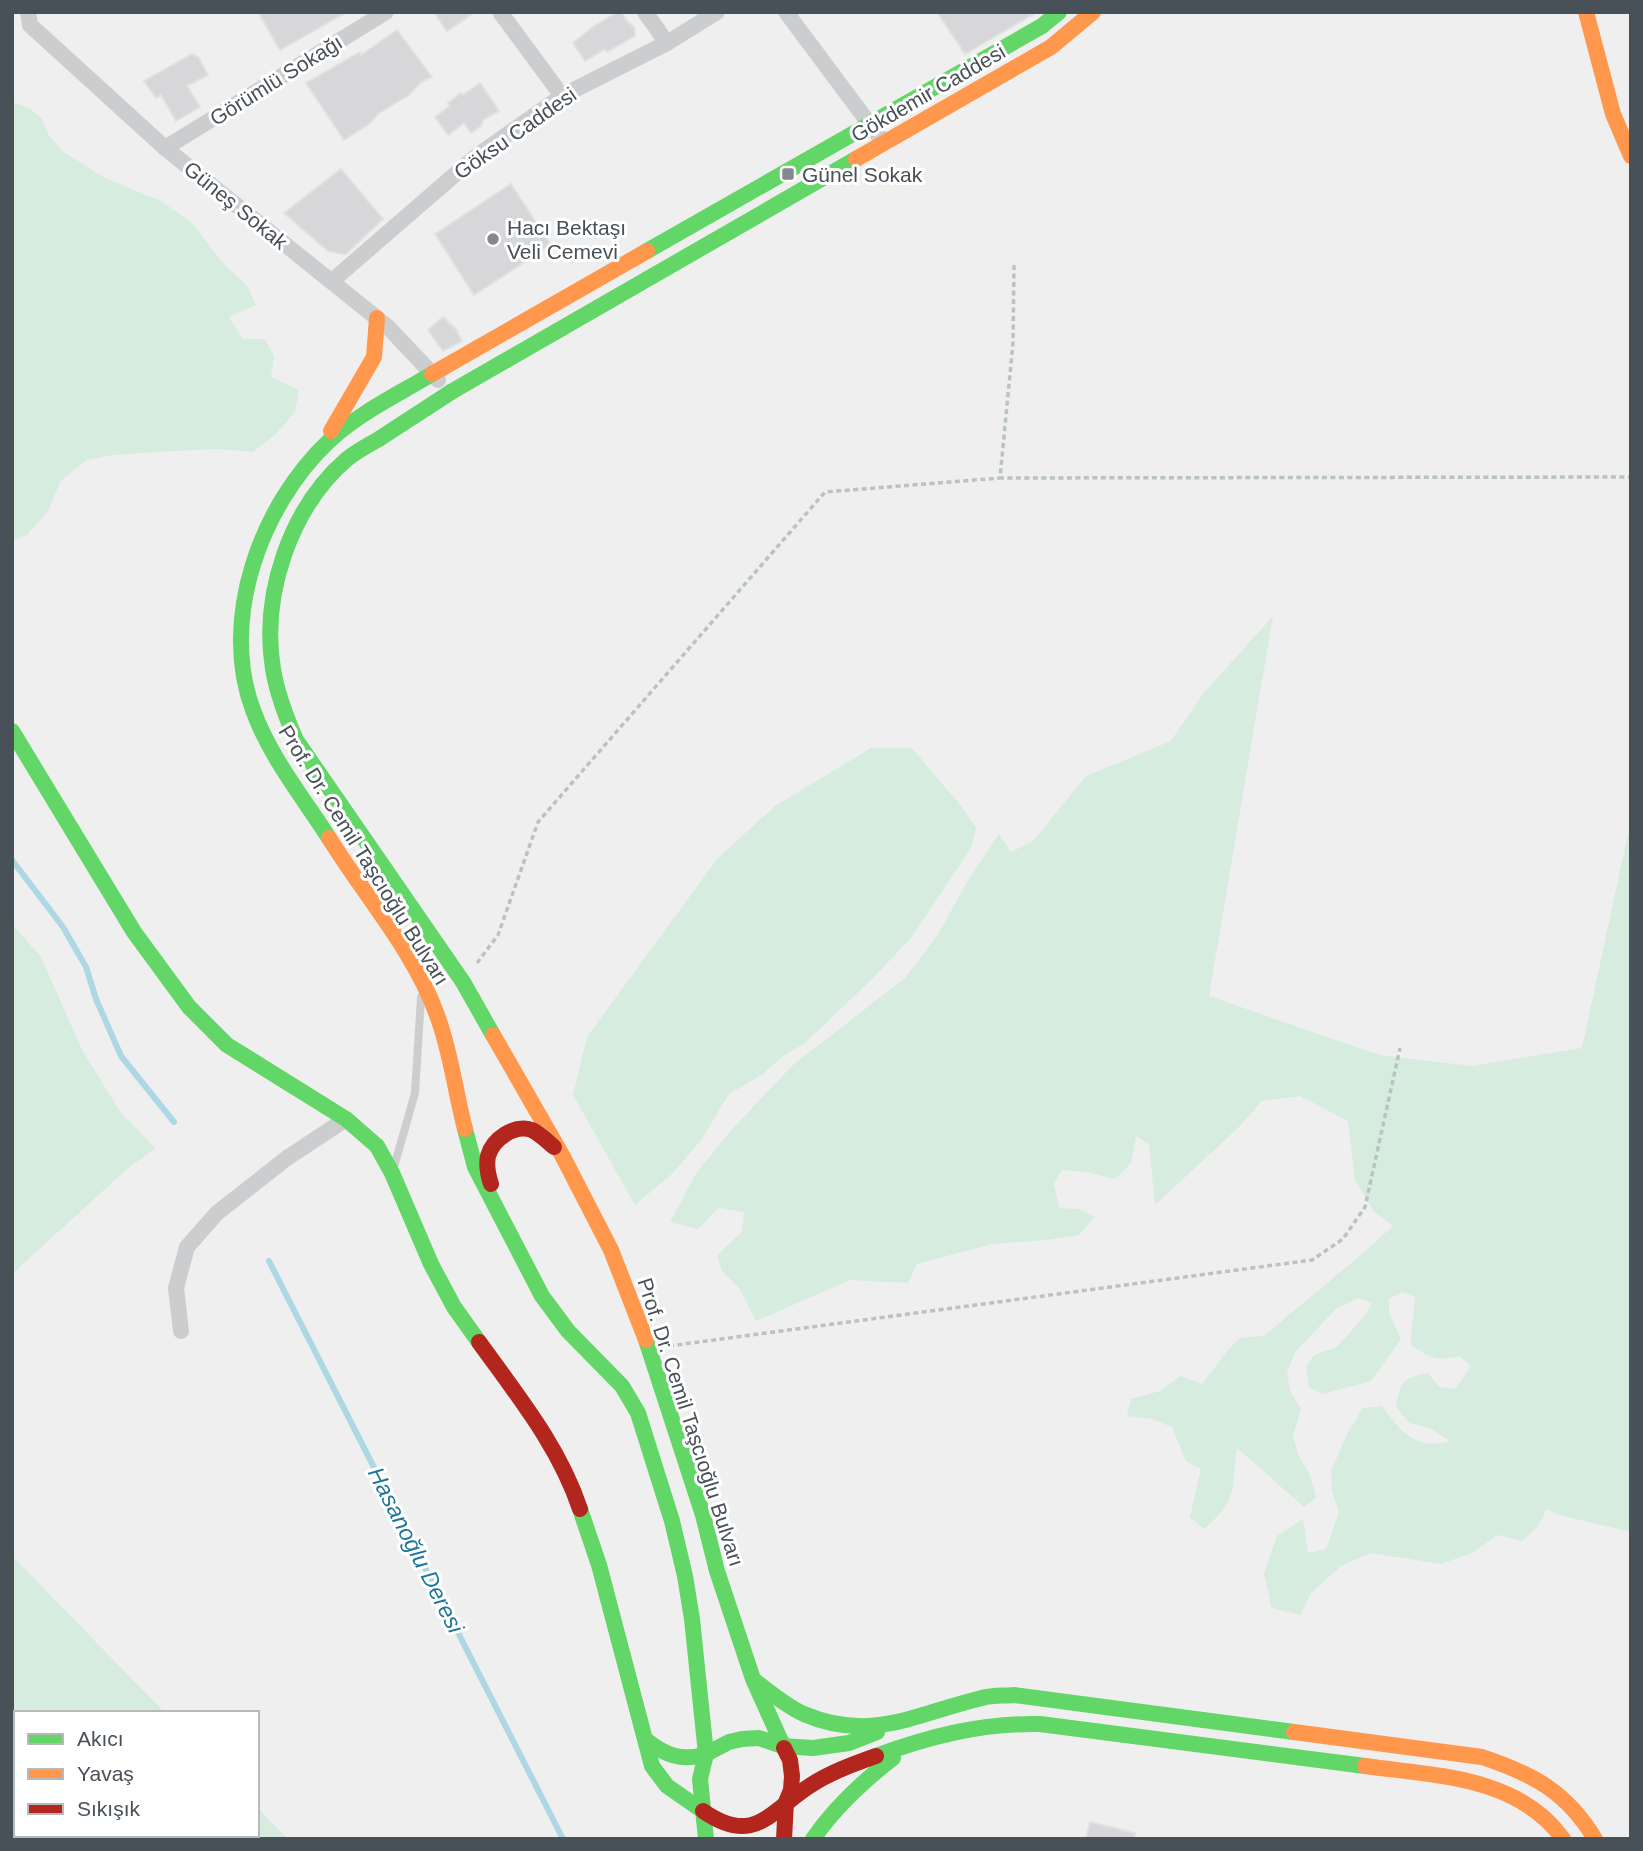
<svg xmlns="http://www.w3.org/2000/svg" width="1643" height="1851" viewBox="0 0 1643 1851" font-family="Helvetica,sans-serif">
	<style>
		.green { fill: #d5ecdf }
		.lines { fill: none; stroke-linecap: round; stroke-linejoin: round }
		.stream { stroke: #aed7e5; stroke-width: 6 }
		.building { fill: #d7d7d9; stroke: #e0e1e1; stroke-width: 2 }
		.path { stroke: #b9c3c0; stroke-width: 3.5; stroke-dasharray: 5 3.5; stroke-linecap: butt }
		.lane { stroke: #cbcdcf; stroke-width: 8 }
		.street { stroke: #cbcdcf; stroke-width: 16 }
		.fast { stroke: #63d668; stroke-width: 16 }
		.slow { stroke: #ff974d; stroke-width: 16 }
		.jam { stroke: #b3261e; stroke-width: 16 }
		.poi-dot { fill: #82888d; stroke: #fff; stroke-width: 2.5 }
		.labels { text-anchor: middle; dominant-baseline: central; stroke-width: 6; stroke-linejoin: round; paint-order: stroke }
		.street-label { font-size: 21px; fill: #485058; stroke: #fff }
		.poi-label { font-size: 21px; fill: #485058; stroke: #fff; text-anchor: start }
		.water-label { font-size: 23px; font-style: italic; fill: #1c7797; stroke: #fff }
	</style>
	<rect width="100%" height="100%" fill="#efefef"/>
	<g class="green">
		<path d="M12,102L29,108L42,119L49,136L64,152L105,178L161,201L192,223L222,262L247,286L256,305L229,317L243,339H265L274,356L271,377L299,390L295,412L275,435L253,452L217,449L172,451L113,455L86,460L60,482L48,511L27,535L12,541Z"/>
		<path d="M1273,616L1209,996L1379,1055L1471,1066L1582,1048L1631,820V1532L1559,1515L1547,1509L1538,1526L1522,1541L1497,1535L1474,1552L1441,1564L1371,1553L1341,1566L1311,1593L1300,1615L1272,1608L1264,1574L1277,1536L1303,1519L1308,1553L1326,1549L1339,1512L1332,1491L1331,1471L1347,1434L1363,1408L1382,1406C1401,1432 1416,1451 1450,1441L1432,1429L1410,1423L1396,1407C1400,1382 1403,1378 1428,1373L1439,1387L1456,1389L1471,1366L1459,1356C1436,1362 1430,1358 1410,1344L1415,1297L1402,1292L1389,1299V1313L1401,1339L1371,1381L1322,1394L1309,1387L1306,1367L1314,1355L1337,1347L1367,1313L1372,1302L1358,1298L1336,1309L1295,1352L1287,1372L1290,1391L1301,1409L1293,1436L1298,1454L1310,1475L1316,1497L1304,1507L1237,1448C1231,1490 1239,1499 1204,1529L1190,1517L1201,1469L1186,1461L1172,1427L1152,1419L1127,1416L1131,1399L1160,1391L1180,1376L1202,1384L1228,1350L1240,1338L1264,1336L1355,1260L1393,1226L1373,1210L1355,1180L1348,1121L1300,1096L1262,1101L1238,1128L1155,1205L1149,1144L1136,1136L1131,1163L1115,1179L1086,1172L1062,1170L1054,1184L1059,1208L1079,1209L1095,1217L1079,1235L1046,1240L992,1244L917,1264L908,1283L850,1280L756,1321L740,1289L722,1271L717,1255L742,1232L744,1212L718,1208L698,1229L670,1222L697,1172L733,1128L793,1065L905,978L937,936L966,884L999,834L1011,852L1033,841L1086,776L1171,741L1202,695Z"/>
		<path d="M871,748H912L962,807L976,828L971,848L911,938L871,980L805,1043L783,1056L763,1074L729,1094L701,1140L673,1173L635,1205L573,1095L587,1037L717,859L775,806Z"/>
		<path d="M12,924L41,957L82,1050L121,1113L155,1148L127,1169L12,1274Z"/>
		<path d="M12,1556L165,1713H16V1822L12,1819Z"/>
		<path d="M257,1807L288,1839H32L29,1835H257Z"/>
	</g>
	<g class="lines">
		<g class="stream">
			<path d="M12,860L63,927L86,967L96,999L121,1056L174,1122"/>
			<path d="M269,1261L563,1839"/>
		</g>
	</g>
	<g class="building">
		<path d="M258,12H347L280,50Z"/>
		<path d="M434,12H475L447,31Z"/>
		<path d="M618,12H622L626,20L634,27L635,36L607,52L605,49L585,61L573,43L594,26Z"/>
		<path d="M937,12H1037L965,54Z"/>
		<path d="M397,30L432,77L421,82L409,95L379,113L369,124L344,140L306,83L360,52L361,55Z"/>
		<path d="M192,54L198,57L208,75L187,86L200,107L176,121L161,95L156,98L144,81Z"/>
		<path d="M480,83L499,111L483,120L481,126L471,133L464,123L448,135L435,117L450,106L448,103L461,93L463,95Z"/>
		<path d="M341,169L383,219L346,254H342L328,251L284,213Z"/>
		<path d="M511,184L551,245L474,295L435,234Z"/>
		<path d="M443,317L458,331L457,332L462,341L443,351L428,330Z"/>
		<path d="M1090,1822L1135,1833L1134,1839H1086Z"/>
	</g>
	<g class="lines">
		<g class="path">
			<path d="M1014,265L1013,343L1000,478L1631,477"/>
			<path d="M477,963L498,935L538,822L825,492L1000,478"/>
			<path d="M669,1346L1312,1260L1343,1239L1365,1207L1400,1048"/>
		</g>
		<path class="lane" d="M394,1167L415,1093L421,997"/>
		<g class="street">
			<path d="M28,12L30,25L165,148L388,327L438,380"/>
			<path d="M500,12L562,96"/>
			<path d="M645,12L667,43"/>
			<path d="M786,12L883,142"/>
			<path d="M165,148L386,12"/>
			<path d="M332,281L474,158L562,96L667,43L717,12"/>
			<path d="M181,1331L176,1288L187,1247L217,1213L287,1158L346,1119"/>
		</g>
		<g class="fast">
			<path d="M647,251L1042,26L1059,12"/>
			<path d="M451,392L856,159"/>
			<path d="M451,392C427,408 403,423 379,439C368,445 357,451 347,459C290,508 261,595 273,669C277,694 286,717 296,740L463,982L493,1035"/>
			<path d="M12,731L134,932L189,1007L227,1045L346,1119L377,1146L392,1173L431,1264L454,1307L479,1342"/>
			<path d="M329,838C302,796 270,757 253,710C219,619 261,505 329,441C359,413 397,395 432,374"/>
			<path d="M465,1129L475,1167L542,1296L568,1331L622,1386L638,1413L672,1521L685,1576L692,1619L706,1754"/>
			<path d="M646,1340L703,1515L717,1571L753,1679L784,1748"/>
			<path d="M580,1509L599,1565L652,1766L667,1786L703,1811"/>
			<path d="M755,1681C770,1692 787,1707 804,1714C871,1743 918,1713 982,1698C992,1695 1004,1696 1014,1695L1294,1732"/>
			<path d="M646,1740C665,1755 682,1762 706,1754"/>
			<path d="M876,1756C930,1736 982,1723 1040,1724L1365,1766"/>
			<path d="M706,1839L700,1779L706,1754L729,1742L742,1739L759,1738L782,1746L813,1748L849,1743L877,1732"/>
			<path d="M813,1839C835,1807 862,1782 893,1758"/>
		</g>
		<g class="slow">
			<path d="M1586,12L1613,114L1631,156"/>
			<path d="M856,159L1051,47L1093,12"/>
			<path d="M432,374L647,251"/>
			<path d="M331,431L374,357L377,318"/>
			<path d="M329,838C365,896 414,951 437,1015C451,1052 455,1091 465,1129"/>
			<path d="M493,1035L562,1155L611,1250L646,1340"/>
			<path d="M1294,1732L1482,1757C1533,1774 1567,1792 1595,1839"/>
			<path d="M1365,1766C1436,1776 1518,1776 1563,1839"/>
		</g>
		<g class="jam">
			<path d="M491,1184C488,1175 486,1166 488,1156C493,1139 514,1124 532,1130C540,1134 547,1141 554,1147"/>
			<path d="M479,1342C517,1395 559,1446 580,1509"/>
			<path d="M703,1811C755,1847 770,1811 811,1785C831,1772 854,1764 876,1756"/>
			<path d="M784,1839L786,1802L791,1790L792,1776L790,1760L784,1748"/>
		</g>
	</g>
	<g class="poi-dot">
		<rect x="781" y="167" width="14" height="14" rx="3.5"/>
		<circle cx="493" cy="239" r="7"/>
	</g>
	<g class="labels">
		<g class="street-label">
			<text transform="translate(276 80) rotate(-32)">Görümlü Sokağı</text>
			<text transform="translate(928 93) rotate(-30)">Gökdemir Caddesi</text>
			<text transform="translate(515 133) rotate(-35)">Göksu Caddesi</text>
			<text transform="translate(236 205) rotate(39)">Güneş Sokak</text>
			<text transform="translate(364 855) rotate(58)">Prof. Dr. Cemil Taşcıoğlu Bulvarı</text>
			<text transform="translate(691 1422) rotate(72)">Prof. Dr. Cemil Taşcıoğlu Bulvarı</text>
		</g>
		<g class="poi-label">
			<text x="802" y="174">Günel Sokak</text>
			<text x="507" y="227">Hacı Bektaşı<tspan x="507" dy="24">Veli Cemevi</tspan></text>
		</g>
		<g class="water-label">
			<text transform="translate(416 1550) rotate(63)">Hasanoğlu Deresi</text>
		</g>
	</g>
	<rect width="1643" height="1851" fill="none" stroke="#485058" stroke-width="28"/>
	<rect x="14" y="1711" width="245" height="126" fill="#ffffff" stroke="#b6b9bc" stroke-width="2"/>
	<rect x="28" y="1734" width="35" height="10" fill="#63d668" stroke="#b6b9bc" stroke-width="2"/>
	<text x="77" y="1746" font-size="21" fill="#485058">Akıcı</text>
	<rect x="28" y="1769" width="35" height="10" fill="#ff974d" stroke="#b6b9bc" stroke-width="2"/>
	<text x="77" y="1781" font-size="21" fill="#485058">Yavaş</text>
	<rect x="28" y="1804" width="35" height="10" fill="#b3261e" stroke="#b6b9bc" stroke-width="2"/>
	<text x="77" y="1816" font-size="21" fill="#485058">Sıkışık</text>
</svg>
